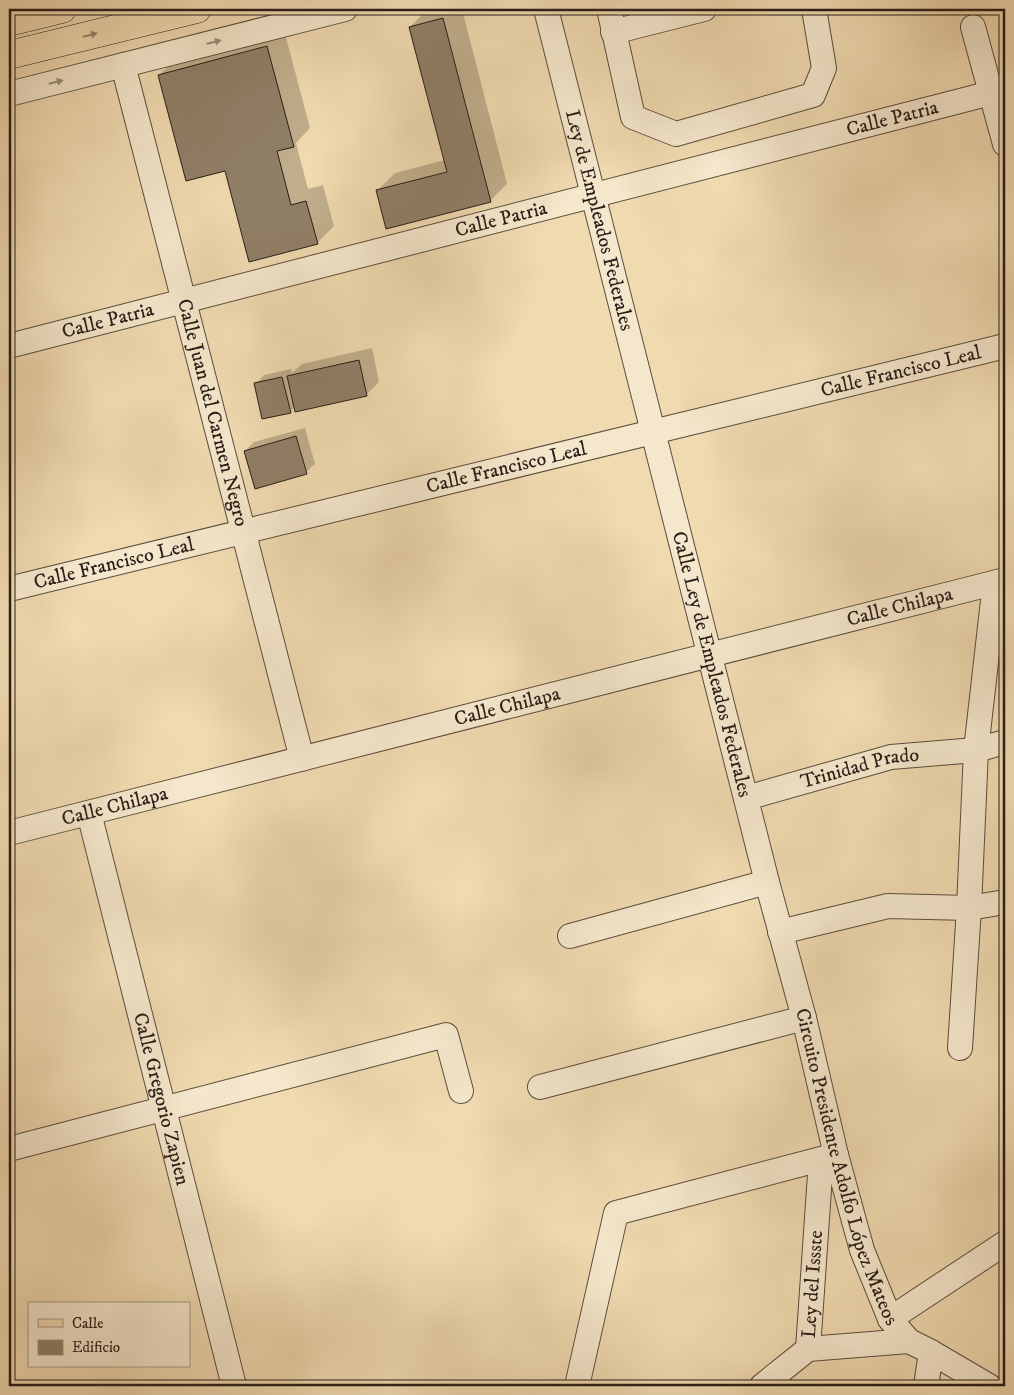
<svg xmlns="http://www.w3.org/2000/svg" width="1014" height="1395" viewBox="0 0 1014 1395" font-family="'IM FELL DW Pica',serif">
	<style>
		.shadow { fill: #0003 }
		.building { fill: #907f67; stroke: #291d18 }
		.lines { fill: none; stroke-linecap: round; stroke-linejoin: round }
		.minor-casing { stroke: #5b4c3e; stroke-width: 26 }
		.major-casing { stroke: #291d18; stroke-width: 29 }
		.minor { stroke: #f5e7cc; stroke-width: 24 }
		.major { stroke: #f0dab0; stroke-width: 28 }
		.oneway { fill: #96856c }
		.oneway2 { fill: #998c7b }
		.labels { text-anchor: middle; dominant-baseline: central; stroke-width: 4; stroke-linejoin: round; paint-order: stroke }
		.street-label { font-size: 20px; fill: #291d18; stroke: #f5e7cc }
	</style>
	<rect width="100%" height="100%" fill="#f0dab0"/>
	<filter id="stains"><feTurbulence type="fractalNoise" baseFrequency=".004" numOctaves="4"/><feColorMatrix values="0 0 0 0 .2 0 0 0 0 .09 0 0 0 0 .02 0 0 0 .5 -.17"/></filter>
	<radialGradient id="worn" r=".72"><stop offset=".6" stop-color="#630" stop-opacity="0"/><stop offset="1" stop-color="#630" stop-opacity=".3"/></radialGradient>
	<g class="shadow">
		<path d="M432,9H462L507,184L490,201L378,190L395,173L445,160L410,27L427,10Z"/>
		<path d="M284,30L310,128L296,143L308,189L323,185L334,226L317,243L226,170L159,75L177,58Z"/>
		<path d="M372,348L379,382L366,395L295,407L290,411L256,384L264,375L291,369L292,373L302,364Z"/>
		<path d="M305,428L315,464L306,472L245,451L254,442Z"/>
	</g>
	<g class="building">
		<path d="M443,18L491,202L386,229L376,190L447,172L409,27Z"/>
		<path d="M267,46L294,147L277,151L291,205L306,201L318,244L249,262L225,171L186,181L158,75Z"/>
		<path d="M359,360L367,396L295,412L287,376Z"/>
		<path d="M282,377L291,413L262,419L254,383Z"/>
		<path d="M296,436L307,474L255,489L244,451Z"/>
	</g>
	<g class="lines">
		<g class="minor-casing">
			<g id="minor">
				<path id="s1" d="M546,9L767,882L804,1018L836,1155L862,1250L890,1319L909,1341L931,1352L989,1386"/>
				<path d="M609,9L633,117L676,134L813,95L824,68L814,9"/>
				<path d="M973,27L1005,144"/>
				<path d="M613,32L704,9"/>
				<path id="s2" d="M123,65L302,759"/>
				<path d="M9,94L345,9"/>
				<path id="s3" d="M9,346L991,93"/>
				<path id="s4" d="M9,589L1005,346"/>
				<path id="s5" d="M746,798L891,757L976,750L1005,742"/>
				<path id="s6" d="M89,813L234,1386"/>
				<path id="s7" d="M9,833L1005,580"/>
				<path d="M780,932L888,906L969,908L1005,902"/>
				<path d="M570,936L767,882"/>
				<path d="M960,1048L969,908L976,750L995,583"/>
				<path d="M540,1087L804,1018"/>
				<path d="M9,1149L446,1035L461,1091"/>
				<path d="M890,1319L1005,1243"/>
				<path d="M808,1349L909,1341"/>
				<path d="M577,1386L616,1213L836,1155"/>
				<path id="s8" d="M762,1386L808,1349L821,1160"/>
				<path d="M926,1386L931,1352"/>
			</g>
		</g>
		<g class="major-casing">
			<g id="major">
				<path d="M9,22L62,9"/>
				<path d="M9,55L197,9"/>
			</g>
		</g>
		<use href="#minor" class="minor"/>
		<use href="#major" class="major"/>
	</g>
	<defs><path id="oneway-solid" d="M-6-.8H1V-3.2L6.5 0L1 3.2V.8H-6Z" transform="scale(1.25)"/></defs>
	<use class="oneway" href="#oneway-solid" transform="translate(90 35) rotate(-14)"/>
	<g class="oneway2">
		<use href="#oneway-solid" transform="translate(214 42) rotate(-14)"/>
		<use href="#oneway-solid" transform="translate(56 82) rotate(-14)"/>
	</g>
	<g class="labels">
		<g class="street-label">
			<text stroke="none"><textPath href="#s3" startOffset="912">Calle Patria</textPath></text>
			<text stroke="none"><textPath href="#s3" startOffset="508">Calle Patria</textPath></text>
			<text stroke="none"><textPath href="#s1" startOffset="218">Ley de Empleados Federales</textPath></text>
			<text stroke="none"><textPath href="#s3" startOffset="102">Calle Patria</textPath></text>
			<text stroke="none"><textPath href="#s4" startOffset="918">Calle Francisco Leal</textPath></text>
			<text stroke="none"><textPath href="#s2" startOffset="359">Calle Juan del Carmen Negro</textPath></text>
			<text stroke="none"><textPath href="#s4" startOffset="512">Calle Francisco Leal</textPath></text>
			<text stroke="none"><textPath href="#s4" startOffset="108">Calle Francisco Leal</textPath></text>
			<text stroke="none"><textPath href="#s7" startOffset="919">Calle Chilapa</textPath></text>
			<text stroke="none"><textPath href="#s1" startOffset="676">Calle Ley de Empleados Federales</textPath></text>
			<text stroke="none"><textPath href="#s7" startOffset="514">Calle Chilapa</textPath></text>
			<text stroke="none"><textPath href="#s5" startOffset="118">Trinidad Prado</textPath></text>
			<text stroke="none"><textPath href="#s7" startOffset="109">Calle Chilapa</textPath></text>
			<text stroke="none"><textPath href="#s6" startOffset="295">Calle Gregorio Zapien</textPath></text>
			<text stroke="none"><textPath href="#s1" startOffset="1196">Circuito Presidente Adolfo López Mateos</textPath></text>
			<text stroke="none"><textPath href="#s8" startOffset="124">Ley del Issste</textPath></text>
		</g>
	</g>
	<rect width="1014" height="1395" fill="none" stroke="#f0dab0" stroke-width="30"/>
	<rect x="10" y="10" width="994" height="1375" fill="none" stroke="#291d18" stroke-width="2.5"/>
	<rect x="15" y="15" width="984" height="1365" fill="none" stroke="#291d18"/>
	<rect x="28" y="1302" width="162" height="65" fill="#f5e7cc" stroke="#a39684"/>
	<rect x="38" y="1319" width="25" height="8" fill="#f0dab0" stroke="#a39684"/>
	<text x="72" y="1328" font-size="15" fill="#291d18">Calle</text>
	<rect x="38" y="1340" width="25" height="15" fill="#907f67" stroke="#a39684"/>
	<text x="72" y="1352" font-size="15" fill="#291d18">Edificio</text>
	<rect width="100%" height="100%" filter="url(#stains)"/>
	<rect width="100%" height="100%" fill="url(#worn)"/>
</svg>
